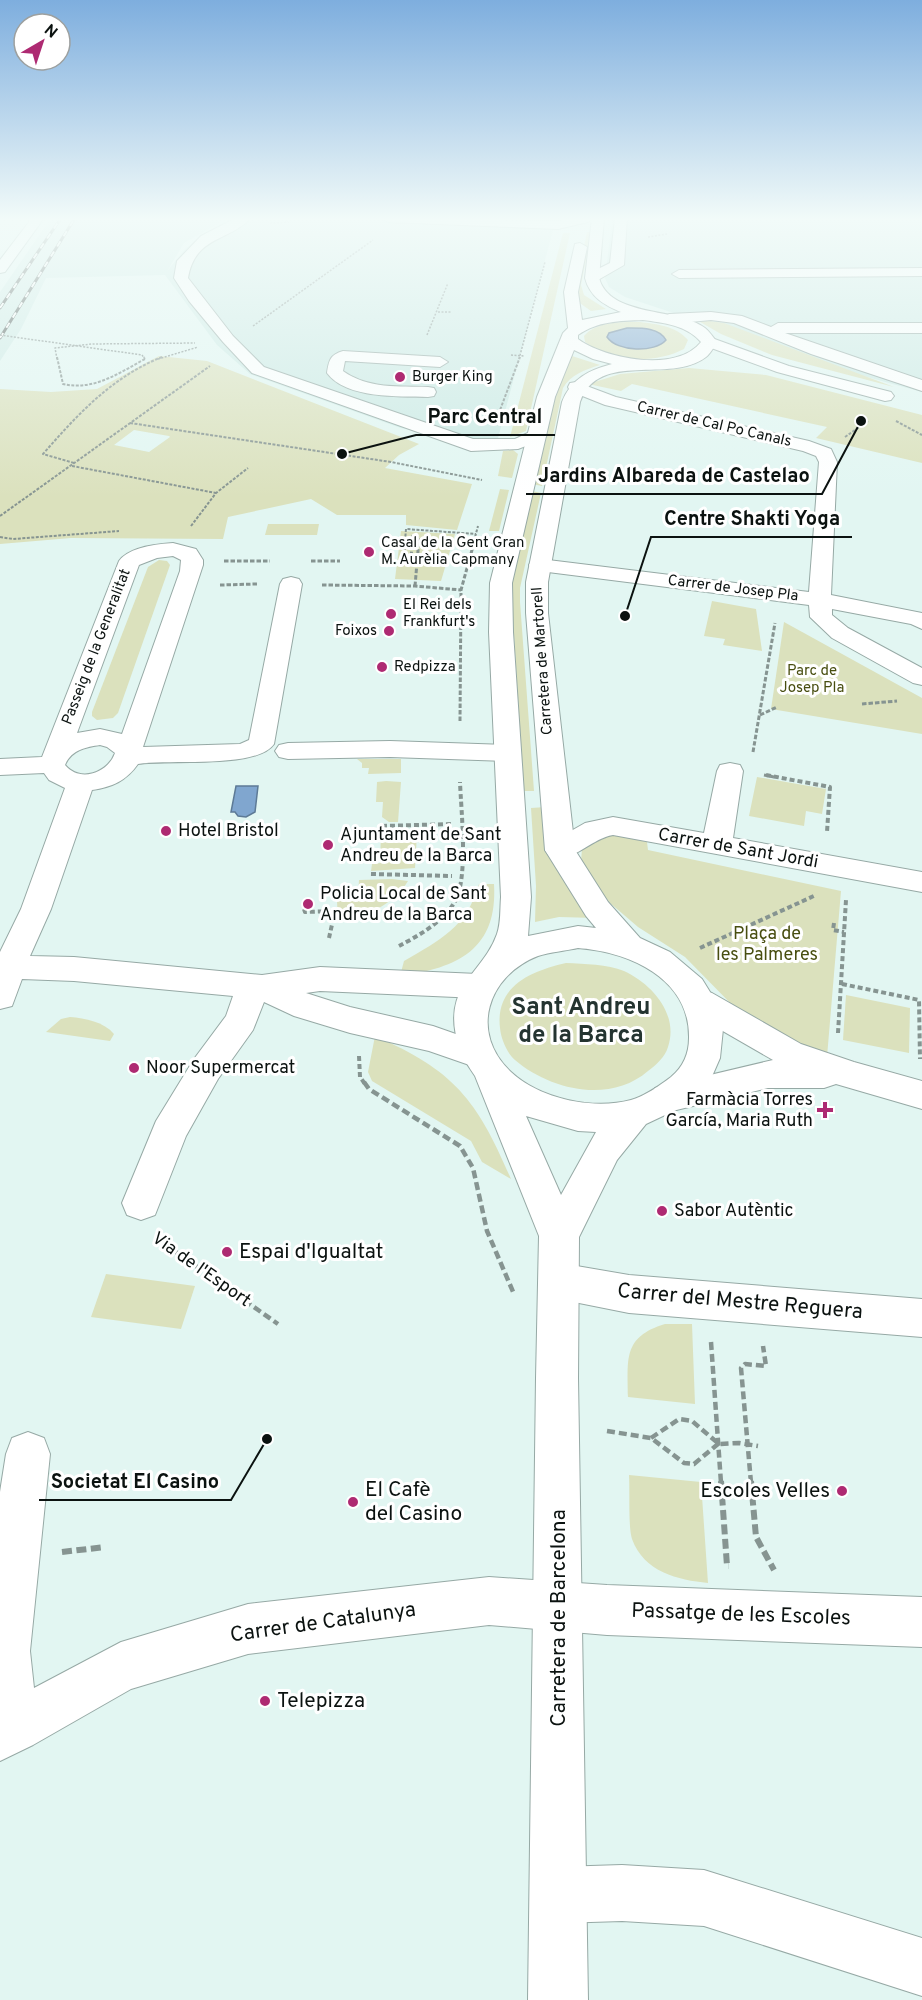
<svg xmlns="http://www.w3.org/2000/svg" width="922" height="2000" viewBox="0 0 922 2000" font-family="Overpass,sans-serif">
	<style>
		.built { fill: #cdeae5 }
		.green { fill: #dbe1bd; fill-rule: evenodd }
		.water { fill: #80a6cf; stroke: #5d7a96; stroke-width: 1.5 }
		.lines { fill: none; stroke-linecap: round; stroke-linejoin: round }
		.minor-casing { stroke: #96a9a5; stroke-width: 2 }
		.major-casing { stroke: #96a9a5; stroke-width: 2 }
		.path-far5 { stroke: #869491; stroke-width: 1.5; stroke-dasharray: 2 1.5; stroke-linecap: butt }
		.path-far4 { stroke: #869491; stroke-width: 2; stroke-dasharray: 3 1.5; stroke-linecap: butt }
		.path-far3 { stroke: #869491; stroke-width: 3; stroke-dasharray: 4.5 2; stroke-linecap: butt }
		.path-far2 { stroke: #869491; stroke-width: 4; stroke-dasharray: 5 3; stroke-linecap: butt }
		.path-far1 { stroke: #869491; stroke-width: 4.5; stroke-dasharray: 8 4; stroke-linecap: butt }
		.path { stroke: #869491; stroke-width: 6; stroke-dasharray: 10 4.5; stroke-linecap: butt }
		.minor { fill: #fff; fill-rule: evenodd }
		.major { fill: #fff; fill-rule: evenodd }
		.rail-casing { stroke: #47524f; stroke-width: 3 }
		.rail { stroke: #fff; stroke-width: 2; stroke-dasharray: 6; stroke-linecap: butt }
		.path-bridge { stroke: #869491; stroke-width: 1.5; stroke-dasharray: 2 1.5; stroke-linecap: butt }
		.poi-dot { fill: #ae2a72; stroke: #fff; stroke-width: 2 }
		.labels { text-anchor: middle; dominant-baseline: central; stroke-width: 6; stroke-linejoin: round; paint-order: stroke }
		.far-poi-label { font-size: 15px; fill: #0b1210; stroke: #fff; text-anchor: start }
		.far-street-label { font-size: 15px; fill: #0b1210; stroke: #fff }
		.far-park-label { font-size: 15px; fill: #484e10; stroke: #fff }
		.poi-label { font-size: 18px; fill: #0b1210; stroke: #fff; text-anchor: start }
		.street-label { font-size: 18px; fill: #0b1210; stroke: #fff }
		.park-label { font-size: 18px; fill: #484e10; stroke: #fff }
		.near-poi-label { font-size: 21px; fill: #0b1210; stroke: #fff; text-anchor: start }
		.near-street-label { font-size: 21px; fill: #0b1210; stroke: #fff }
		.district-label { font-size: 24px; font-weight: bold; fill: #243431; stroke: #fff }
		.leader { fill: none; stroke: #0b1210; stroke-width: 2 }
		.callout-dot { fill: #0b1210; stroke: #fff; stroke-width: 2 }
		.callout-label { font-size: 20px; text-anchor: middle; font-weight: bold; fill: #0b1210; stroke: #fff; stroke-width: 6; stroke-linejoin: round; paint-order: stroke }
	</style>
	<rect width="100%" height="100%" fill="#e2f6f2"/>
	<g class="built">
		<path d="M51,218H228L184,243L168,270L186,248L209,232L235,218H346L519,226L553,230L497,442L401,428L250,374L217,345L165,275L46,278L21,329L0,361V292Z"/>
		<path d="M492,218H922V392L776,352L698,321L625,297L609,287L605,278L612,222Z"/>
	</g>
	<g class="green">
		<path d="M587,232H592L581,285L584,295L606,309L591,311L577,301L576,285Z"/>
		<path d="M563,233H570L526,431L510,437Z"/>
		<path d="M695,319L724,323L894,387L772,355L721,334Z"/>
		<path d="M640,322C657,324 676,326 688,340L684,349C655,364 611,363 585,342L584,336C597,321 622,322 640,322Z"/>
		<path d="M159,356L207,361L419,444L399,455L385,468L472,484L457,530L406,525V515H337L311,499L228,517L223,539L71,538L0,544V389L51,392L97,389ZM134,430L169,436L170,437L149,452L114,445Z"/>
		<path d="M572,356L600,365C585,370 571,374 563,388L542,486L532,484L559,378Z"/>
		<path d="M689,368L766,375L922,415V463L816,438L827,427L632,384L621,391L588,384L620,374Z"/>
		<path d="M513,450L518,454L512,478L498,476L503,451Z"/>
		<path d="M500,489L509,490L499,531H489Z"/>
		<path d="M532,491L541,493L520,588V602L534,791H524L511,588Z"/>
		<path d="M268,524H319L317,535H265Z"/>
		<path d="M401,531L455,534L441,581L395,579Z"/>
		<path d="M159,560L167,561L170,565L118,713L113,718L97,720L92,716V712L148,567Z"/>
		<path d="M712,601L756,609L762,651L723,645L725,639L704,636Z"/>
		<path d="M784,622L922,698V734L771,709Z"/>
		<path d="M357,759H401V773L368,774L369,768H362V763Z"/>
		<path d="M757,777L826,789L822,814L806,811L804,826L749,816Z"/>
		<path d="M386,781L401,782L398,822H389L382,817L383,802H376L377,782Z"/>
		<path d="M546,807L596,918L559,917L535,922L536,886L531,808Z"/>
		<path d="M381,834H417L415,868L371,871L372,864L380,863Z"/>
		<path d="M609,834L647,842L648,850L841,891L827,1057L799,1046L739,1012L685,957L638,927L610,903L592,880L581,862L582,848Z"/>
		<path d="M392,879L408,881C392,907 366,915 338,922L337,901H346L347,897L358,896L359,880Z"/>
		<path d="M479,884H494C498,949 458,968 400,976L404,961C440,940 467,927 479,884Z"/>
		<path d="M566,963C585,964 607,964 624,971C652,984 679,1014 668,1047C665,1057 656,1065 648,1071C610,1104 550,1090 515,1060C507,1053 501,1039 500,1028C495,986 531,971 566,963Z"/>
		<path d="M846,995L910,1008L909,1053L843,1040Z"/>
		<path d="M70,1017C85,1018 104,1022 114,1034L110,1041L46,1032L61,1019Z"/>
		<path d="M375,1036C455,1071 477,1100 511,1179L482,1162L471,1141L372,1081L368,1072Z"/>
		<path d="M106,1274L195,1286L181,1329L91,1317Z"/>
		<path d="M665,1324H692L695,1404L628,1397C628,1360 622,1337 665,1324Z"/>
		<path d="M629,1475L701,1482L708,1583C678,1580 644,1572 632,1539C628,1527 630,1490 629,1475Z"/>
	</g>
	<g class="water">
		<path d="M627,328C640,328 659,327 666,340C655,353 617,352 607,337L609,333Z"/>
		<path d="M236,786H258L255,812L246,817L238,816L235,812H231Z"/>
	</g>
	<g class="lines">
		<g class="minor-casing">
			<g id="minor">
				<path d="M32,218H44L5,272L0,273V260Z"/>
				<path d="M236,218H251C228,242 195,236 188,278L233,336L264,367L473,439H515L532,431H544L547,435L544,439L518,449L471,451L252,373L223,342L189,301L174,278L177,261L201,236Z"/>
				<path d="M382,218L558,221L572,218L590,219L588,222L558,229L388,222Z"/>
				<path d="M615,218H627L624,265L598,280H588L586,277L588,274L610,263Z"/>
				<path d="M922,268V276L679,278L672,274L679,270Z"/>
				<path d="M711,312L742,316L771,327L778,323H922V333H785L922,380V391L811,354L734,323L711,320L669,324L661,319L669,314Z"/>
				<path d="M709,337L789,366L891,392L894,396L891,400L885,401L777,372L703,345L701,342Z"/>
				<path d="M343,351L440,357L448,362L440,367L345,361L343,371C368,389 399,386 428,387L434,388L436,392L434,396L428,397C399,396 346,399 327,373C329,360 330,355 343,351Z"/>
				<path d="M576,382L616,397L809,441L831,449L837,462L831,595L922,613V629L911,624L832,609V615L848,628L922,668V685L913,683L832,638L810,617L809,605L532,570L529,565L532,560L540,559L809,592L819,462L816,456L803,451L605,405L570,391L568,387L570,383Z"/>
				<path d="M173,543L196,549L203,560V565L143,747L240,744L249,740L280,584L283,579L291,577L299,579L302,584L274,744C257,769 170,759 138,764C126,781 112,787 92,790L51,909L30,956L74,957L262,975L320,967L478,974L490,978L494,986L490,994L478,998L320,991L306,993L350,1007L433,1026L490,1046L495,1055L490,1064L478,1068L429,1051L350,1033L294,1016L264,1002L253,1030L218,1079L186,1136L155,1215L141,1220L127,1215L122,1203L156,1121L194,1059L226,1016L233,996L74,981L22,979L12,1006L0,1009V952L21,909L65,788L49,780L44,773L0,775V759L42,757L119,561C129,547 157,544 173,543ZM173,556L181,560L180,571L122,734L100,729L77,733L139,565L157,558ZM100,745L107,747L115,753C108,773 80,783 65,765C71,750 86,747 100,745Z"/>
				<path d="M390,741L507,745L516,747L520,753L516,759L507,761L390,757L288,759L279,757L275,751L279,745L288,743Z"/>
				<path d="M730,763L740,765L743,771L733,838L922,872V892L613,835C590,839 574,863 550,857L545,850L550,843L585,823L613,817L704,833L717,771L720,765Z"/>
				<path d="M700,990L712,993L801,1044L854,1062L922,1081V1109L836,1084L824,1088H768L668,1112L655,1108L650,1098L655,1088L773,1060L688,1011L683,1002L688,993Z"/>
				<path d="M559,1263L629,1275L922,1299V1337L629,1313L559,1299L545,1294L539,1281L545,1268Z"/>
				<path d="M28,1432L44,1438L50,1454L30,1651L34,1688L121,1642L248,1604L489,1577L607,1585L922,1597V1647L607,1635L489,1625L248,1654L131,1689L33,1745L0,1761V1492L6,1454L12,1438Z"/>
				<path d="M622,1865L704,1870L922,1938V1996L704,1926L622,1921L559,1923L539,1915L531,1895L539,1875L559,1867Z"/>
			</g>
		</g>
		<g class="major-casing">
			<path id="major" d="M592,218H604L599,278C610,318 677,307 705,328C709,331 713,337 717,342C714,347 710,354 706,357C670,385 599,349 580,402L548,582V613L575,850L608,902L640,938L670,952L702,979L715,1000L723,1029L720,1058L710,1081L700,1093L682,1107L646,1124L617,1160L579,1237L578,1378L588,2000H528L536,1378L539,1236L475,1076C456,1050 445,1014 464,985C476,967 490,954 497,934C501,923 500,909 501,897L489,632L490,583L537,397L563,333L568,328L564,292L575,244L580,243L587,247L578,292L582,320L621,312C604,305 590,297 585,278ZM643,320C664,323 686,325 701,342C677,373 605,359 578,339V335C598,321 619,321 643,320ZM574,350L593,359L612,364C589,370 571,379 562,402L526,582V613L545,850L586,916L596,928L578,926L528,936L531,897L513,632L512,583L555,397ZM578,948C629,952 690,978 689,1038C689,1054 683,1067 671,1077C659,1086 645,1096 631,1100C593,1110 540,1099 511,1072C469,1033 487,976 538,956C550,952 565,951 578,948ZM526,1116L578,1131L596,1132L561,1195Z"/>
		</g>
		<g class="path-far5">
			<path d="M270,223L290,222"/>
			<path d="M648,237L667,234"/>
			<path d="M438,312H451"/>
			<path d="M253,326L373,240"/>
			<path d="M427,335L448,283"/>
			<path d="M142,355L145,359"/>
			<path d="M511,355L524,356"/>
			<path d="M57,359L55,348L92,344L195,343"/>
			<path d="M158,359L198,347"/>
			<path d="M519,359L545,262"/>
		</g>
		<g class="path-far4">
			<path d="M57,357L63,384C94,391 119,373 145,359L144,357"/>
			<path d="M497,418L520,357"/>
			<path d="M896,421L922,435"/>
			<path d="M130,423L391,462L482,480"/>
			<path d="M845,437L868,421"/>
			<path d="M74,463L43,454C78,414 112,377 162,357"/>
			<path d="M72,466L216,493"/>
			<path d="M0,516L210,366"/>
			<path d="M191,526L216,493L248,468"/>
			<path d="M0,537L13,539L119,531"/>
			<path d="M405,541L406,529L476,534"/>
			<path d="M412,541V536L419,537V541"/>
			<path d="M474,541L478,526"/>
		</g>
		<g class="path-far3">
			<path d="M405,539L403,563H411L412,539"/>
			<path d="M224,561H270"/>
			<path d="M311,561H340"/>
			<path d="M220,585L257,584"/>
			<path d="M322,585L415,586L461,590"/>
			<path d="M415,586L419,539"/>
			<path d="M862,704L897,701"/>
			<path d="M760,715L777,707"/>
			<path d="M460,721L461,590L475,539"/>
			<path d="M753,752L775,623"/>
			<path d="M764,775L774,777"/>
		</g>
		<g class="path-far2">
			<path d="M766,775L830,787L827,832"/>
			<path d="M382,826L452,824"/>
			<path d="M371,874L452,876"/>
			<path d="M304,909L305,912L335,911L329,938"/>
			<path d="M834,923L833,930L844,932"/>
			<path d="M399,946C418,936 443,922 454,903C469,881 461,810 460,782"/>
			<path d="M700,948L816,895"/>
			<path d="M842,984L919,1000L920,1059"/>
			<path d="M838,1033L846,900"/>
			<path d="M359,1056L360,1077L365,1084"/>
		</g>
		<g class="path-far1">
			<path d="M364,1082L369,1089L460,1146L473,1168L487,1231L514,1294"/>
			<path d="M156,1238L278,1324"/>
			<path d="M711,1342L721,1483"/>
			<path d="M607,1431L651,1438L684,1463L694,1464L718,1444"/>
			<path d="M651,1438L679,1419L692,1421L719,1444L739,1443L758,1446"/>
			<path d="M751,1483L741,1368L745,1364L766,1366L763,1346"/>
		</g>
		<g class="path">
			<path d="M721,1481L727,1566H729"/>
			<path d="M751,1481L756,1537L774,1570"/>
			<path d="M62,1552L105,1547"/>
		</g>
		<use href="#minor" class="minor"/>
		<use href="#major" class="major"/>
		<g class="rail-casing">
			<g id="rail">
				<path d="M0,308L61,218"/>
				<path d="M0,338L75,218"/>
			</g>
		</g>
		<use href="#rail" class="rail"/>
		<path class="path-bridge" d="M0,335L142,355"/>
	</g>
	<linearGradient id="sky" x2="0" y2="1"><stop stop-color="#7eaede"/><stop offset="0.44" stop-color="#f2fbf9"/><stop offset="1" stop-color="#f2fbf9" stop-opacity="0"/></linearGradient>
	<rect width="922" height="498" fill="url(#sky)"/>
	<g class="poi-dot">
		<circle cx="400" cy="377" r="6"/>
		<circle cx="369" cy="552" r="6"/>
		<circle cx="391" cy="614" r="6"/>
		<circle cx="389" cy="631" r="6"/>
		<circle cx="382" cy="667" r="6"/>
		<circle cx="166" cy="831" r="6"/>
		<circle cx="328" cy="845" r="6"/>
		<circle cx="308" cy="904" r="6"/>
		<circle cx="134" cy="1068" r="6"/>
		<path d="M822 1101h6v6h6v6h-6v6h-6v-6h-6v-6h6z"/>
		<circle cx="662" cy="1211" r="6"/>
		<circle cx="227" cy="1252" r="6"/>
		<circle cx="842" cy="1491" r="6"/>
		<circle cx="353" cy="1502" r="6"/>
		<circle cx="265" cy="1701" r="6"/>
	</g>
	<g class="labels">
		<g class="far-poi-label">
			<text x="412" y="377">Burger King</text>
			<text x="381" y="543">Casal de la Gent Gran<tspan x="381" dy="17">M. Aurèlia Capmany</tspan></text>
			<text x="403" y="605">El Rei dels<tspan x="403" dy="17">Frankfurt's</tspan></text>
			<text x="377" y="631" text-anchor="end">Foixos</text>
			<text x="394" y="667">Redpizza</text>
		</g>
		<g class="far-street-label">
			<text transform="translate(714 425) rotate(13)">Carrer de Cal Po Canals</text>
			<text transform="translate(733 589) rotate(7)">Carrer de Josep Pla</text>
			<text transform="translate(97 647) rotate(-69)">Passeig de la Generalitat</text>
			<text transform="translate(543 661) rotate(-94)">Carretera de Martorell</text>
		</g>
		<g class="far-park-label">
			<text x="812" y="671">Parc de<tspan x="812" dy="17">Josep Pla</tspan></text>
		</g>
		<g class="poi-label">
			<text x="178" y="831">Hotel Bristol</text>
			<text x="340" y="835">Ajuntament de Sant<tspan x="340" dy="21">Andreu de la Barca</tspan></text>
			<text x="320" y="894">Policia Local de Sant<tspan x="320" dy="21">Andreu de la Barca</tspan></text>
			<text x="146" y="1068">Noor Supermercat</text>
			<text x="813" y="1100" text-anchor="end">Farmàcia Torres<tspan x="813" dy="21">García, Maria Ruth</tspan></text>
			<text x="674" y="1211">Sabor Autèntic</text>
		</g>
		<g class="street-label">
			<text transform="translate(738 849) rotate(10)">Carrer de Sant Jordi</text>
			<text transform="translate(201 1270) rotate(35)">Via de l'Esport</text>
		</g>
		<g class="park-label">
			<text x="767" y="934">Plaça de<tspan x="767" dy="21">les Palmeres</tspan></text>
		</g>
		<g class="near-poi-label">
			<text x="239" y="1252">Espai d'Igualtat</text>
			<text x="365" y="1490">El Cafè<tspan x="365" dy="24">del Casino</tspan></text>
			<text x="830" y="1491" text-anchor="end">Escoles Velles</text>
			<text x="277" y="1701">Telepizza</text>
		</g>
		<g class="near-street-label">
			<text transform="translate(740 1302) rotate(5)">Carrer del Mestre Reguera</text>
			<text transform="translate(741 1615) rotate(2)">Passatge de les Escoles</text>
			<text transform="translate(559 1618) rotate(-90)">Carretera de Barcelona</text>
			<text transform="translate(323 1623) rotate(-8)">Carrer de Catalunya</text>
		</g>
		<g class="district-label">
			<text x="581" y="1008">Sant Andreu<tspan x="581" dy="28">de la Barca</tspan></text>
		</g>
	</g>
	<path class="leader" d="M342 454L416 435H555M861 421L822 494H526M625 616L651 537H852M267 1439L231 1500H39"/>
	<g class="callout-dot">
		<circle cx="342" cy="454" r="6"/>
		<circle cx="861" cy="421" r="6"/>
		<circle cx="625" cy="616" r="6"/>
		<circle cx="267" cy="1439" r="6"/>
	</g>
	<g class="callout-label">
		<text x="485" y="423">Parc Central</text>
		<text x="674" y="482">Jardins Albareda de Castelao</text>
		<text x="752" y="525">Centre Shakti Yoga</text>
		<text x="135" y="1488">Societat El Casino</text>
	</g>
	<g transform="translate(42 42) rotate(39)"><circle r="28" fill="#ffffff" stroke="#9da09f" stroke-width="1.5"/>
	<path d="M0-4.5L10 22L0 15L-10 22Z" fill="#ae2a72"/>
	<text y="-9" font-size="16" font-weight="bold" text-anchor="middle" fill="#0b1210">N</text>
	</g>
</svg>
